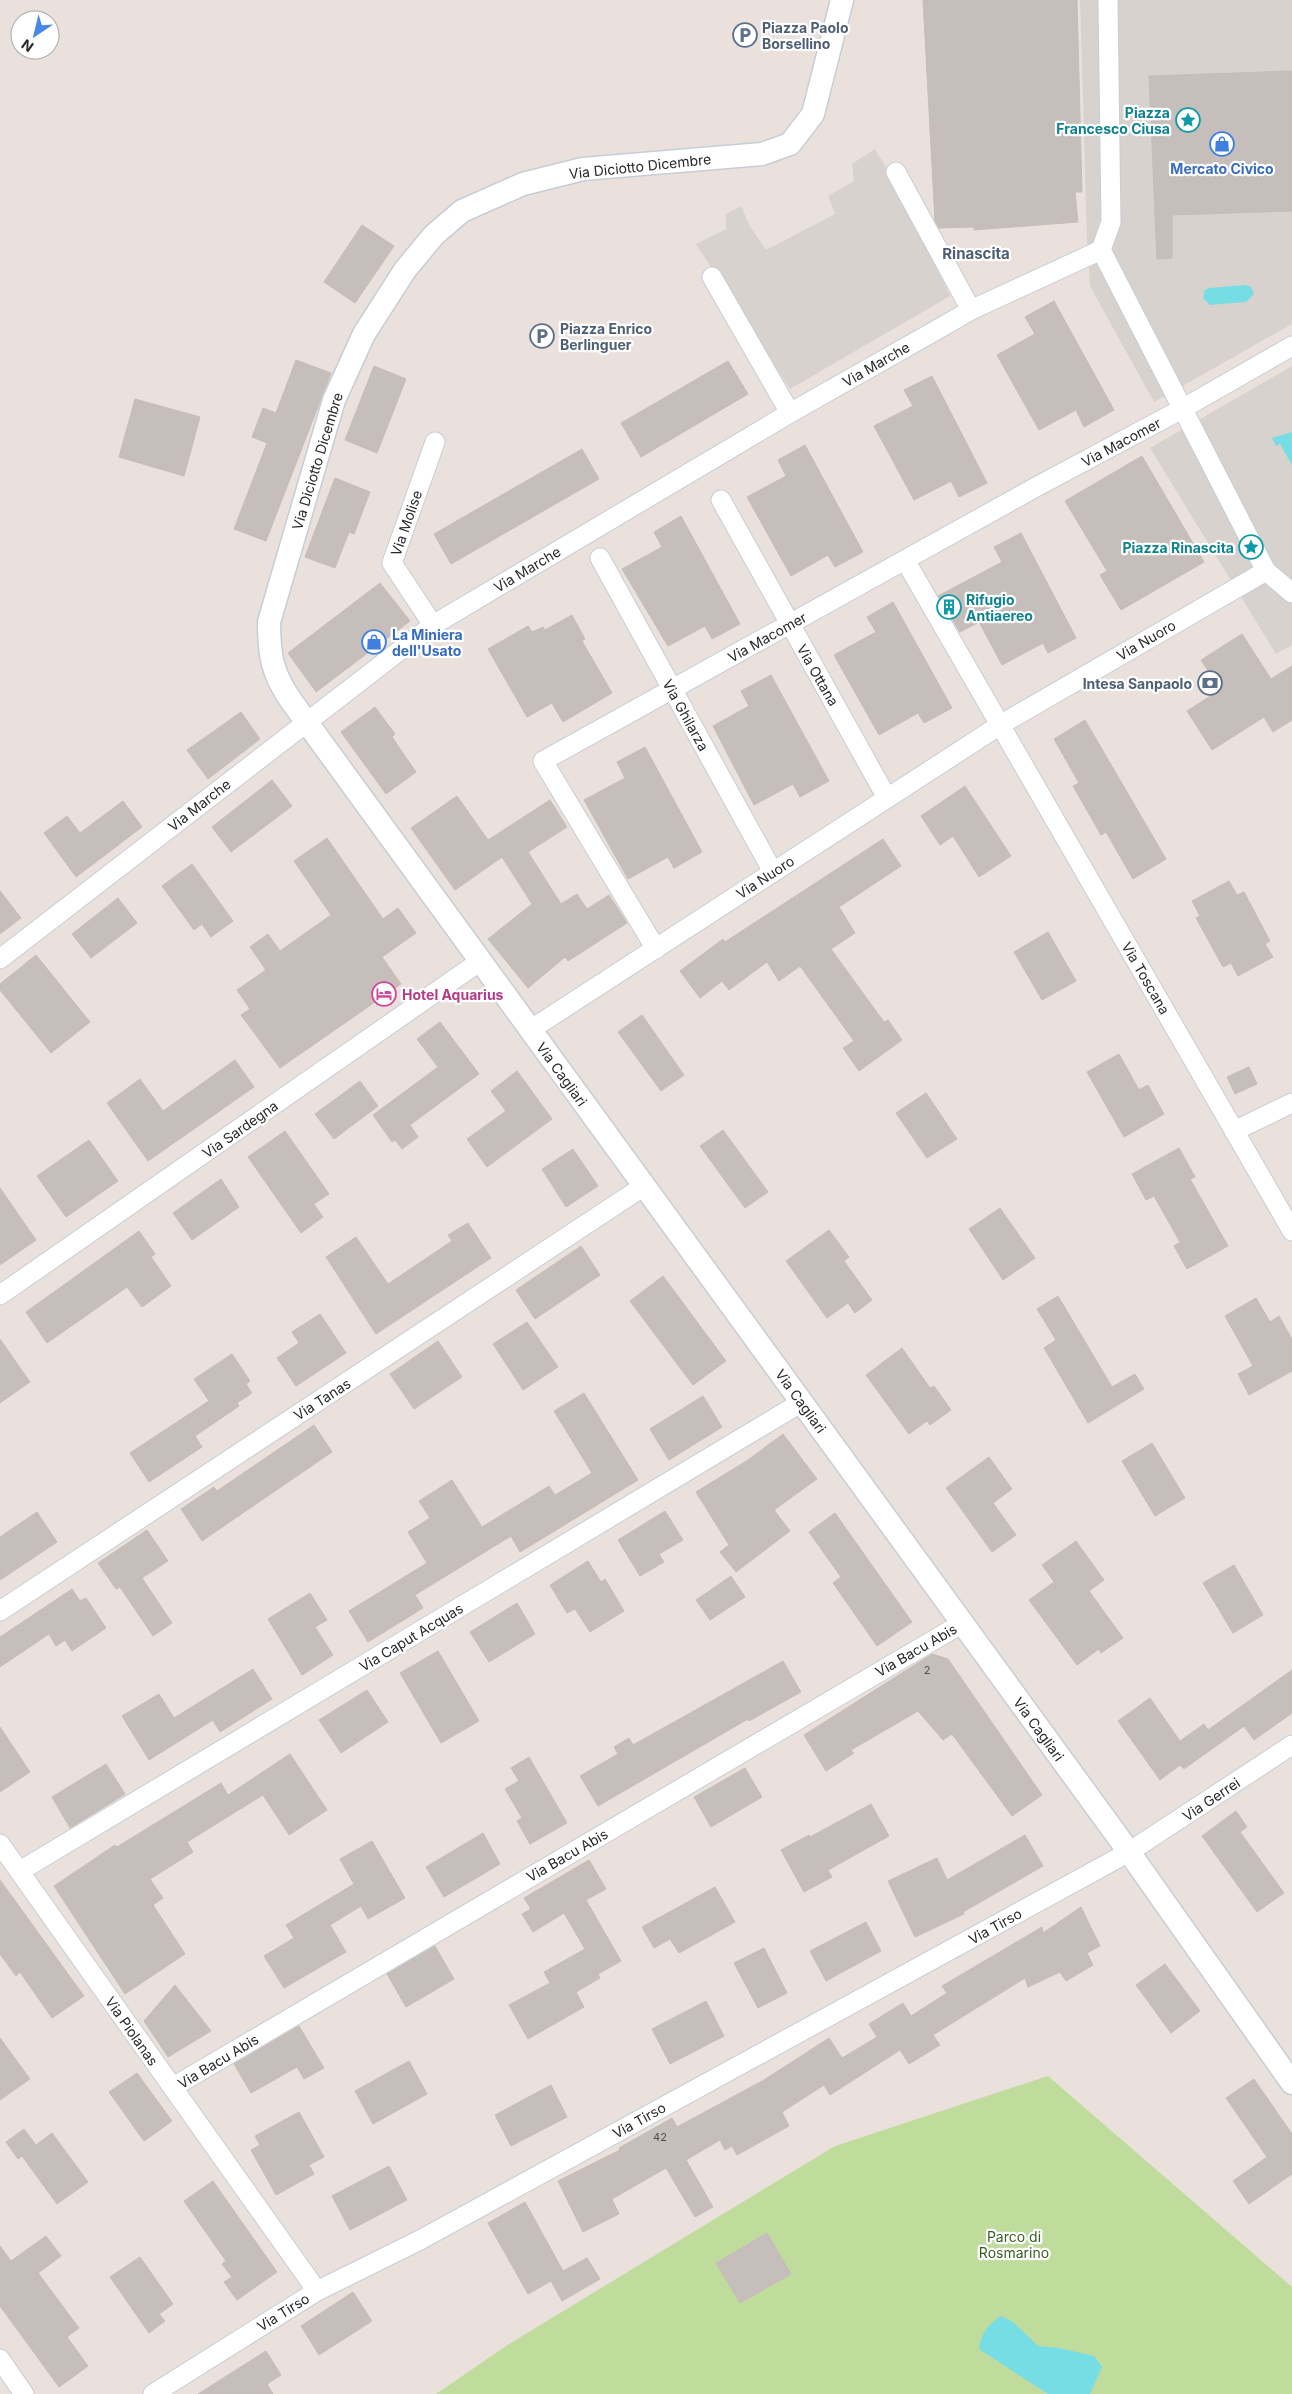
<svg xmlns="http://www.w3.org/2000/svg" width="1292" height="2394" viewBox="0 0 1292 2394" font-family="Inter,sans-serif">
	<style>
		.green { fill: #bfdc9d }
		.plaza { fill: #d7d2ce }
		.water { fill: #77dde4 }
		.building { fill: #c5bebb; stroke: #c5bdb6 }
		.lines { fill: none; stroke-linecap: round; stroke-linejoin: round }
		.minor-casing { stroke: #c7cdd6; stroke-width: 21 }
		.tertiary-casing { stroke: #c7cdd6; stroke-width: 25 }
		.minor { stroke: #fff; stroke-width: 19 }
		.tertiary { stroke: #fff; stroke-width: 22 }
		.labels { text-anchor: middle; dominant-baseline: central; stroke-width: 4.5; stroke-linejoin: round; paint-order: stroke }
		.number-label { font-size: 11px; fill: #504e4e }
		.service-label { font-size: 14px; font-weight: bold; fill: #4e5e75; stroke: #fff; text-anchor: start }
		.culture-label { font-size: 14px; font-weight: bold; fill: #0d838f; stroke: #fff; text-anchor: end }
		.street-label { font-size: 14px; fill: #292929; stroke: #fff }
		.shop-label { font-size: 14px; font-weight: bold; fill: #366cbe; stroke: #fff }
		.hotel-label { font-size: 14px; font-weight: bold; fill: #b23c85; stroke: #fff; text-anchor: start }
		.park-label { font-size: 14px; fill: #395f20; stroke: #fff }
		.neighbourhood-label { font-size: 15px; font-weight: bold; fill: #4d5d76; stroke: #fff }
	</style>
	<rect width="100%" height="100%" fill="#eae1dc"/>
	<path class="green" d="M1048,2076L1292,2287V2394H436L509,2344L835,2146Z"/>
	<g class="plaza">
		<path d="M1080,0H1292V324L1154,402L1090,286L1087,241Z"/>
		<path d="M875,149L893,179L950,296L790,389L696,244L726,229V214L741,206L750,226L766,250L835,214L828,196L854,181L852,164Z"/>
		<path d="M1292,366V645L1276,654L1150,448Z"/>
	</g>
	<g class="water">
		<path d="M1245,285L1251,287L1254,294L1246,302L1210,305L1203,298L1205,290L1209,288Z"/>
		<path d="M1292,432V465L1280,444L1276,446L1272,438Z"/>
		<path d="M1001,2316L1013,2322L1038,2346L1059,2348L1094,2356L1102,2367L1090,2394H1048L979,2349C982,2332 987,2326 1001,2316Z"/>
	</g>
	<g class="building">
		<path d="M923,0H1077L1082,192H1075L1078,222L974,230V227L939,228L935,221Z"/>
		<path d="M1292,71V211L1172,215V258L1157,259L1149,76Z"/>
		<path d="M362,225L394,246L355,303L324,282Z"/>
		<path d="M1054,301L1114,410L1084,427L1076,410L1039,430L997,355L1035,334L1025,317Z"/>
		<path d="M296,360L331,373L266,541L234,529L267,443L252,437L263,408L276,413Z"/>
		<path d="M728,361L748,394L641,457L621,423Z"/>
		<path d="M374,366L406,379L377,453L345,440Z"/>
		<path d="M932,376L987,483L959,497L951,481L914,500L874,426L913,406L904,390Z"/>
		<path d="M135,399L200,417L184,476L119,457Z"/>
		<path d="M805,445L863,552L835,567L828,555L791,576L747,497L786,476L778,460Z"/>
		<path d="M582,449L599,479L451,564L434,534Z"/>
		<path d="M1142,456L1204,562L1121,610L1100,575L1107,571L1065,501Z"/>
		<path d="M335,478L370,492L354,534L349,532L335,568L305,557Z"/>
		<path d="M681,516L740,624L712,639L705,626L668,646L622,569L662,547L654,532Z"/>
		<path d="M1021,533L1076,638L1048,653L1043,643L1002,665L979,622L960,632L938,596L1002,562L994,547Z"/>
		<path d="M380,583L410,621L316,692L288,653Z"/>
		<path d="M893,602L952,708L924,723L918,713L879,735L834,655L876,632L867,617Z"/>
		<path d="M572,615L585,639L582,641L612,693L563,722L552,703L527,717L488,649L528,626L532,632L543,627L545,630Z"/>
		<path d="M1242,634L1271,679L1292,666V720L1273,732L1264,717L1212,750L1187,711L1220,690L1201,660Z"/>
		<path d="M771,675L829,781L800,797L793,784L754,805L713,726L749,706L741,691Z"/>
		<path d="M375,707L395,734L392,737L416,772L386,794L341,732Z"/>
		<path d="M241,712L260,739L208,779L187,750Z"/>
		<path d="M1085,720L1166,859L1133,879L1106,832L1101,835L1073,786L1079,783L1054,739Z"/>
		<path d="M645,747L702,852L674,868L668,857L628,879L584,800L625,778L617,762Z"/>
		<path d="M272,780L292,806L231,852L212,827Z"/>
		<path d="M965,786L1011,856L979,877L953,836L940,845L921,816Z"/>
		<path d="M457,796L488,840L550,800L567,827L528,852L561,904L577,894L587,909L609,895L627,923L568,961L565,957L528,988L488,939L532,904L502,857L455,890L411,828Z"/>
		<path d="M123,801L142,827L76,877L44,833L67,816L80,833Z"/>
		<path d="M327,838L383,919L398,908L416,933L382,957L401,984L280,1068L241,1015L250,1009L237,990L266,970L250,947L268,934L280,951L331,915L294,861Z"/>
		<path d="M883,839L901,866L839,907L855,933L831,949L884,1022L888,1020L902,1040L859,1071L843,1048L854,1041L800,966L779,981L767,962L729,990L722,981L700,998L680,971L723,939L725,942Z"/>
		<path d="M192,864L233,921L211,937L202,924L194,930L162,886Z"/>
		<path d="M1229,881L1237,895L1244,892L1270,941L1265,944L1273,957L1238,976L1231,963L1223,967L1196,918L1200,916L1192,901Z"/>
		<path d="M0,891L21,918L0,934Z"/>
		<path d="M118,898L137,923L91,958L72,934Z"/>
		<path d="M1048,932L1076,981L1042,1000L1014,952Z"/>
		<path d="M36,955L90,1022L51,1053L0,990V984Z"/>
		<path d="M642,1015L684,1075L661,1091L618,1032Z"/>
		<path d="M440,1022L479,1074L410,1125L418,1137L402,1149L395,1140L392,1142L373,1115L438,1067L417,1039Z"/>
		<path d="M1119,1054L1139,1090L1148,1085L1164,1114L1124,1137L1087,1072Z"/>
		<path d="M235,1060L254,1087L148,1161L107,1103L140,1079L163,1111Z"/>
		<path d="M1249,1067L1257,1084L1235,1094L1227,1077Z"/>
		<path d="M517,1071L552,1119L487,1167L467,1139L506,1111L491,1091Z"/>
		<path d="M360,1081L378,1106L334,1139L315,1114Z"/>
		<path d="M926,1093L957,1139L927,1158L896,1113Z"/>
		<path d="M723,1130L768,1192L745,1208L700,1146Z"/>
		<path d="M285,1131L329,1194L314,1204L323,1217L301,1233L248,1157Z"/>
		<path d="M89,1140L118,1181L66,1217L37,1176Z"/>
		<path d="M1179,1148L1195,1177L1190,1179L1228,1246L1187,1269L1174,1246L1180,1242L1154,1196L1146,1200L1132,1174Z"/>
		<path d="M573,1149L598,1186L566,1207L542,1169Z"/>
		<path d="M221,1179L239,1207L192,1240L173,1213Z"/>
		<path d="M0,1188L36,1240L0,1265Z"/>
		<path d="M1000,1208L1035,1258L1003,1280L969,1229Z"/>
		<path d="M468,1223L491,1258L376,1334L326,1257L356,1237L388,1284L452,1241L448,1235Z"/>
		<path d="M829,1230L849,1257L844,1261L872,1300L855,1313L848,1303L827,1318L786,1261Z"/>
		<path d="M139,1231L155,1254L151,1257L171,1286L142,1307L127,1287L47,1343L26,1312Z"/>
		<path d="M581,1246L600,1275L535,1319L516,1290Z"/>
		<path d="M663,1276L726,1361L693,1385L630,1301Z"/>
		<path d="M1058,1296L1112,1387L1135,1374L1144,1389L1088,1423L1044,1348L1056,1340L1037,1309Z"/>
		<path d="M1256,1298L1270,1322L1279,1316L1292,1339V1371L1249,1395L1238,1374L1253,1366L1225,1316Z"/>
		<path d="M320,1314L346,1353L296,1386L277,1358L299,1343L292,1332Z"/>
		<path d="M527,1322L558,1367L523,1390L493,1344Z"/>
		<path d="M0,1339L30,1382L0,1403Z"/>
		<path d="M438,1341L462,1377L414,1409L390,1374Z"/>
		<path d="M902,1348L930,1388L934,1386L951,1410L930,1425L927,1421L909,1434L866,1375Z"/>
		<path d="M232,1354L250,1381L246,1384L252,1393L237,1403L239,1406L195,1436L202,1447L149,1482L130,1453L209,1401L194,1379Z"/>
		<path d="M584,1393L638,1480L520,1552L511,1536L415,1595L423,1608L368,1642L349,1611L427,1563L408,1532L430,1518L419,1501L452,1480L482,1527L549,1486L555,1495L592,1473L554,1411Z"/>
		<path d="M703,1396L722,1427L669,1460L650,1429Z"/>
		<path d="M314,1425L332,1452L202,1541L181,1509L214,1487L217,1491Z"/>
		<path d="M783,1434L817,1479L774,1510L790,1531L736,1572L720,1552L729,1545L696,1492L748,1460Z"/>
		<path d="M1152,1443L1185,1498L1155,1516L1122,1461Z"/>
		<path d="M989,1457L1012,1489L993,1503L1016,1535L992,1552L946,1488Z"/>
		<path d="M665,1511L683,1540L659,1554L664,1562L640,1576L618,1540Z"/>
		<path d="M37,1512L57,1542L0,1580V1537Z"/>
		<path d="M835,1513L912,1622L877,1646L833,1583L841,1577L809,1532Z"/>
		<path d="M147,1530L168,1561L142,1578L172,1623L153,1636L120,1587L116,1589L98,1563Z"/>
		<path d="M1076,1541L1104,1580L1089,1591L1123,1638L1101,1653L1099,1649L1077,1665L1029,1600L1054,1582L1042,1565Z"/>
		<path d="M588,1561L601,1582L605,1579L624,1611L590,1632L575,1609L567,1613L550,1585Z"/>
		<path d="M1234,1565L1263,1615L1233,1633L1203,1583Z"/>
		<path d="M731,1576L745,1597L710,1620L696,1600Z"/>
		<path d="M72,1589L80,1601L86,1598L106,1628L72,1651L65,1640L56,1646L49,1634L0,1667V1637Z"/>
		<path d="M310,1593L327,1620L315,1627L333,1655L302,1675L268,1619Z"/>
		<path d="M517,1603L535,1634L489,1662L470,1632Z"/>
		<path d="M438,1651L479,1721L441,1743L400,1673Z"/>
		<path d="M932,1654L948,1659L1042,1795L1012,1816L952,1734L943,1740L918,1711L851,1750L854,1753L826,1771L804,1735Z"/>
		<path d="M783,1661L801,1692L749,1721L748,1719L598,1806L580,1776L618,1754L614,1747L629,1738L633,1745Z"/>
		<path d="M253,1669L272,1699L220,1732L213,1720L149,1760L122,1716L159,1694L174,1718Z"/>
		<path d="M1292,1670V1713L1254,1740L1244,1726L1184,1769L1180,1765L1160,1780L1118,1721L1150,1698L1180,1741L1204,1724L1208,1730Z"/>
		<path d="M367,1690L388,1722L341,1753L319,1720Z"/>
		<path d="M0,1727L30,1772L0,1792Z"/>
		<path d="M290,1754L327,1810L289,1835L263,1795L187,1842L193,1852L150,1879L163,1898L153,1905L185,1954L125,1994L54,1886L115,1845L117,1847L221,1783L228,1795Z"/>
		<path d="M529,1757L567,1823L530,1844L517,1821L522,1818L505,1789L519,1781L511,1768Z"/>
		<path d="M106,1764L125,1794L70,1828L52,1797Z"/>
		<path d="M745,1768L762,1797L711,1827L694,1797Z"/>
		<path d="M871,1804L889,1836L828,1870L832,1877L804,1892L781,1850L809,1835L810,1837Z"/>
		<path d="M1236,1811L1247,1827L1240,1832L1284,1893L1257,1912L1202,1836Z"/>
		<path d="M483,1833L500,1864L444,1897L426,1867Z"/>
		<path d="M1025,1835L1043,1866L963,1912L964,1914L915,1937L888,1881L937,1858L947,1880Z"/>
		<path d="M372,1841L405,1898L368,1919L361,1906L330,1925L346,1952L284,1988L264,1956L294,1938L286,1925L354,1884L340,1859Z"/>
		<path d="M589,1860L606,1889L586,1900L621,1961L598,1974L600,1978L576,1992L584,2007L528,2039L509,2005L550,1983L544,1972L585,1949L564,1913L533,1932L522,1914L531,1909L524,1898Z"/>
		<path d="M0,1880L84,1996L52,2018L20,1972L16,1976L0,1954Z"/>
		<path d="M715,1887L735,1922L679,1953L670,1939L654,1948L642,1927Z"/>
		<path d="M1081,1907L1100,1946L1087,1953L1093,1965L1066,1981L1060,1972L1028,1987L1025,1978L933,2035L940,2045L909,2064L900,2050L830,2095L824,2085L782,2112L789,2126L737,2155L732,2146L725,2150L720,2140L686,2160L713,2207L695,2217L666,2168L612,2199L619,2214L583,2232L558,2181L620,2150L619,2148L672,2118L677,2127L764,2080L829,2038L842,2058L877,2037L869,2024L903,2003L911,2016L947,1993L942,1986L1042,1927L1043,1933Z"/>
		<path d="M866,1922L881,1951L826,1981L810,1951Z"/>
		<path d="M435,1946L454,1979L406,2007L387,1974Z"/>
		<path d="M764,1948L787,1993L758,2008L734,1963Z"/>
		<path d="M1165,1964L1200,2011L1171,2033L1136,1985Z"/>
		<path d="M175,1985L211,2031L168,2057L144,2021Z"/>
		<path d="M706,2001L724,2036L670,2064L652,2029Z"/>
		<path d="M299,2026L324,2068L304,2079L297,2067L251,2093L234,2064Z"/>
		<path d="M0,2038L30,2079L0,2100Z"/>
		<path d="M409,2061L427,2094L373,2124L355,2091Z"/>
		<path d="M137,2073L172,2121L144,2141L109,2092Z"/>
		<path d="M1254,2079L1292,2134V2174L1249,2204L1233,2181L1267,2157L1226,2098Z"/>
		<path d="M551,2085L567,2117L511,2146L495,2115Z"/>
		<path d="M299,2112L324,2157L309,2165L314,2174L276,2195L251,2150L260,2145L255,2136Z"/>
		<path d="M24,2129L36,2145L52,2133L88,2182L57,2204L22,2156L18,2159L6,2142Z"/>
		<path d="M389,2166L407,2200L350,2230L332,2196Z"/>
		<path d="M213,2181L277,2272L237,2300L224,2282L232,2277L222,2264L226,2261L184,2201Z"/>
		<path d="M525,2202L563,2271L587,2258L600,2279L562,2301L551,2281L528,2294L488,2223Z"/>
		<path d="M767,2233L791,2274L740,2303L716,2263Z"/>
		<path d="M46,2236L61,2256L38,2273L79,2328L67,2337L88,2366L59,2387L0,2306V2246L11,2261Z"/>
		<path d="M140,2257L173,2304L159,2314L165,2321L149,2333L110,2277Z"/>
		<path d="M353,2292L372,2321L319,2355L301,2326Z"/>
		<path d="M266,2351L281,2375L267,2384L273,2394H198Z"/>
	</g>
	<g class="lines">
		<g class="minor-casing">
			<g id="minor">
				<path d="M1108,0L1111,222L1101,250L1266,571L1292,593"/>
				<path d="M896,172L971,310"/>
				<path d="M712,277L790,413"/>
				<path d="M721,500L887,798"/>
				<path d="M600,558L773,872"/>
				<path d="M905,560L1292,1231"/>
				<path d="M433,625L392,563L435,442"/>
				<path d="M656,949L543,761L1036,487L1182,409L1292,346"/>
				<path d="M0,959L433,625L790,413L947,324L971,310L1101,250"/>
				<path d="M530,1030L1000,725L1266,571"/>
				<path d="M1234,1131L1292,1103"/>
				<path d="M0,1295L479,962"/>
				<path d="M0,1611L644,1186"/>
				<path d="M0,1844L317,2291"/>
				<path d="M20,1871L802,1402"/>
				<path d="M173,2087L961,1624"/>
				<path d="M0,2359L24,2394"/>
				<path d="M153,2394L317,2291L420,2240L1129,1852L1292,1745"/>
			</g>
		</g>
		<g class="tertiary-casing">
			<path id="tertiary" d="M842,0L813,114L790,144L762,154L583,169L523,184L462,211L434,235L405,270L364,334L334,400L269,622C269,655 272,674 292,702L1129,1852L1292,2083"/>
		</g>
		<use href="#minor" class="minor"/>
		<use href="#tertiary" class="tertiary"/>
	</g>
	<defs>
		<g id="parking-ring" transform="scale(1.25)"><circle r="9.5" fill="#fff" stroke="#5c6f8a" stroke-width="1.5"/><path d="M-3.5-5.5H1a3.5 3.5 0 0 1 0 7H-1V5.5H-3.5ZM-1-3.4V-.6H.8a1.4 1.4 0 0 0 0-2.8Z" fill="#5c6f8a"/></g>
		<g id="sight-ring" transform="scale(1.25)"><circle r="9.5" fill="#fff" stroke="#0f9aa8" stroke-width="1.5"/><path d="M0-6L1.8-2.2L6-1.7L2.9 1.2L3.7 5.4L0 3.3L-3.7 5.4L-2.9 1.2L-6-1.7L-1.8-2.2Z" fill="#0f9aa8"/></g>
		<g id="shop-ring" transform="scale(1.25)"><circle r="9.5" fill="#fff" stroke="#3f7fe0" stroke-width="1.5"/><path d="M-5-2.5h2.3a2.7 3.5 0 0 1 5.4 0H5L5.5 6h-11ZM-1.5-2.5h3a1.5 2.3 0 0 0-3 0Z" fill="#3f7fe0"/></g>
		<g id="building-ring" transform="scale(1.25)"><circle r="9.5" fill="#fff" stroke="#0f9aa8" stroke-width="1.5"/><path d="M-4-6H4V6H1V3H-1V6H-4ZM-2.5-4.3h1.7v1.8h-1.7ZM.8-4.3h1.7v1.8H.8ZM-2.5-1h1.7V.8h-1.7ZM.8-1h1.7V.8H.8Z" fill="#0f9aa8"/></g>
		<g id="bank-ring" transform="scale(1.25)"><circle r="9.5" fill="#fff" stroke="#5c6f8a" stroke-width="1.5"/><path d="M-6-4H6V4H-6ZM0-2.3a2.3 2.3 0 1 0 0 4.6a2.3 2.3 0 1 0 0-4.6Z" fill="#5c6f8a"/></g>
		<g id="hotel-ring" transform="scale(1.25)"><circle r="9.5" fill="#fff" stroke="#d1479c" stroke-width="1.5"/><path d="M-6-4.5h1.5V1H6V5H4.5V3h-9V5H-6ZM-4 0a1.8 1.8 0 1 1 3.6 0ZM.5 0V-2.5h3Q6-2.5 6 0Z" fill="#d1479c"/></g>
	</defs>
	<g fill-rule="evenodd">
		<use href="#parking-ring" x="745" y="35"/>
		<use href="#sight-ring" x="1188" y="120"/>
		<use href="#shop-ring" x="1222" y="144"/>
		<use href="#parking-ring" x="542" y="336"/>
		<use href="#sight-ring" x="1251" y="547"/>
		<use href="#building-ring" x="949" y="607"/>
		<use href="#shop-ring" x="374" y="642"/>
		<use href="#bank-ring" x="1210" y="683"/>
		<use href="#hotel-ring" x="384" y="994"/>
	</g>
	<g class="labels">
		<g class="number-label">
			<text x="927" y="1670">2</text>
			<text x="660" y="2137">42</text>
		</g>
		<g class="service-label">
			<text x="762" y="27">Piazza Paolo<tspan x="762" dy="16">Borsellino</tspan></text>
			<text x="560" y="328">Piazza Enrico<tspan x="560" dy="16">Berlinguer</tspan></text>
			<text x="1192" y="683" text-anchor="end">Intesa Sanpaolo</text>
		</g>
		<g class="culture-label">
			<text x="1170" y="112">Piazza<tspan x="1170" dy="16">Francesco Ciusa</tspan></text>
			<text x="1234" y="547">Piazza Rinascita</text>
			<text x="966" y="599" text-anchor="start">Rifugio<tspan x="966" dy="16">Antiaereo</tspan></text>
		</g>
		<g class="street-label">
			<text transform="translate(640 166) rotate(-6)">Via Diciotto Dicembre</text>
			<text transform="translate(876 364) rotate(-30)">Via Marche</text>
			<text transform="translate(1121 442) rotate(-28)">Via Macomer</text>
			<text transform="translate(317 461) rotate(-73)">Via Diciotto Dicembre</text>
			<text transform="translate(406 523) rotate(-71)">Via Molise</text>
			<text transform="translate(527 569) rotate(-31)">Via Marche</text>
			<text transform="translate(767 637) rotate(-29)">Via Macomer</text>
			<text transform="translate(1146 640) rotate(-30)">Via Nuoro</text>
			<text transform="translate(818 675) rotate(60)">Via Ottana</text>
			<text transform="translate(686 715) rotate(61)">Via Ghilarza</text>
			<text transform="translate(199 805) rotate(-38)">Via Marche</text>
			<text transform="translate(765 877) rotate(-33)">Via Nuoro</text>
			<text transform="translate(1146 978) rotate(60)">Via Toscana</text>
			<text transform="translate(562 1074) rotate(54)">Via Cagliari</text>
			<text transform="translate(240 1129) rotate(-35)">Via Sardegna</text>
			<text transform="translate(322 1399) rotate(-33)">Via Tanas</text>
			<text transform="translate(801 1401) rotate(54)">Via Cagliari</text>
			<text transform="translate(411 1637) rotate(-31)">Via Caput Acquas</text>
			<text transform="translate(916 1650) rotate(-30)">Via Bacu Abis</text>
			<text transform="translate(1039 1729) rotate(54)">Via Cagliari</text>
			<text transform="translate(1211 1799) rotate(-34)">Via Gerrei</text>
			<text transform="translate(567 1855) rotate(-30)">Via Bacu Abis</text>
			<text transform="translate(995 1926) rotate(-29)">Via Tirso</text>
			<text transform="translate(132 2031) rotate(55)">Via Piolanas</text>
			<text transform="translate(218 2061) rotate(-31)">Via Bacu Abis</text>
			<text transform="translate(639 2120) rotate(-29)">Via Tirso</text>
			<text transform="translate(283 2312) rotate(-32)">Via Tirso</text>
		</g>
		<g class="shop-label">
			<text x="1222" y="168">Mercato Civico</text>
			<text x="392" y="634" text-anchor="start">La Miniera<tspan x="392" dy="16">dell'Usato</tspan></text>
		</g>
		<g class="hotel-label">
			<text x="402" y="994">Hotel Aquarius</text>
		</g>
		<g class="park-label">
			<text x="1014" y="2236">Parco di<tspan x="1014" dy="16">Rosmarino</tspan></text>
		</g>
		<g class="neighbourhood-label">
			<text x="976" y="253">Rinascita</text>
		</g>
	</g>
	<g transform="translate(35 35) rotate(215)"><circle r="24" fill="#ffffff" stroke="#a9a9a9"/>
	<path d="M0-4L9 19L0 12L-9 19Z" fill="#4987ea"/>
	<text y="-8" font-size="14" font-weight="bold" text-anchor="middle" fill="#292929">N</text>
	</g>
</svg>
